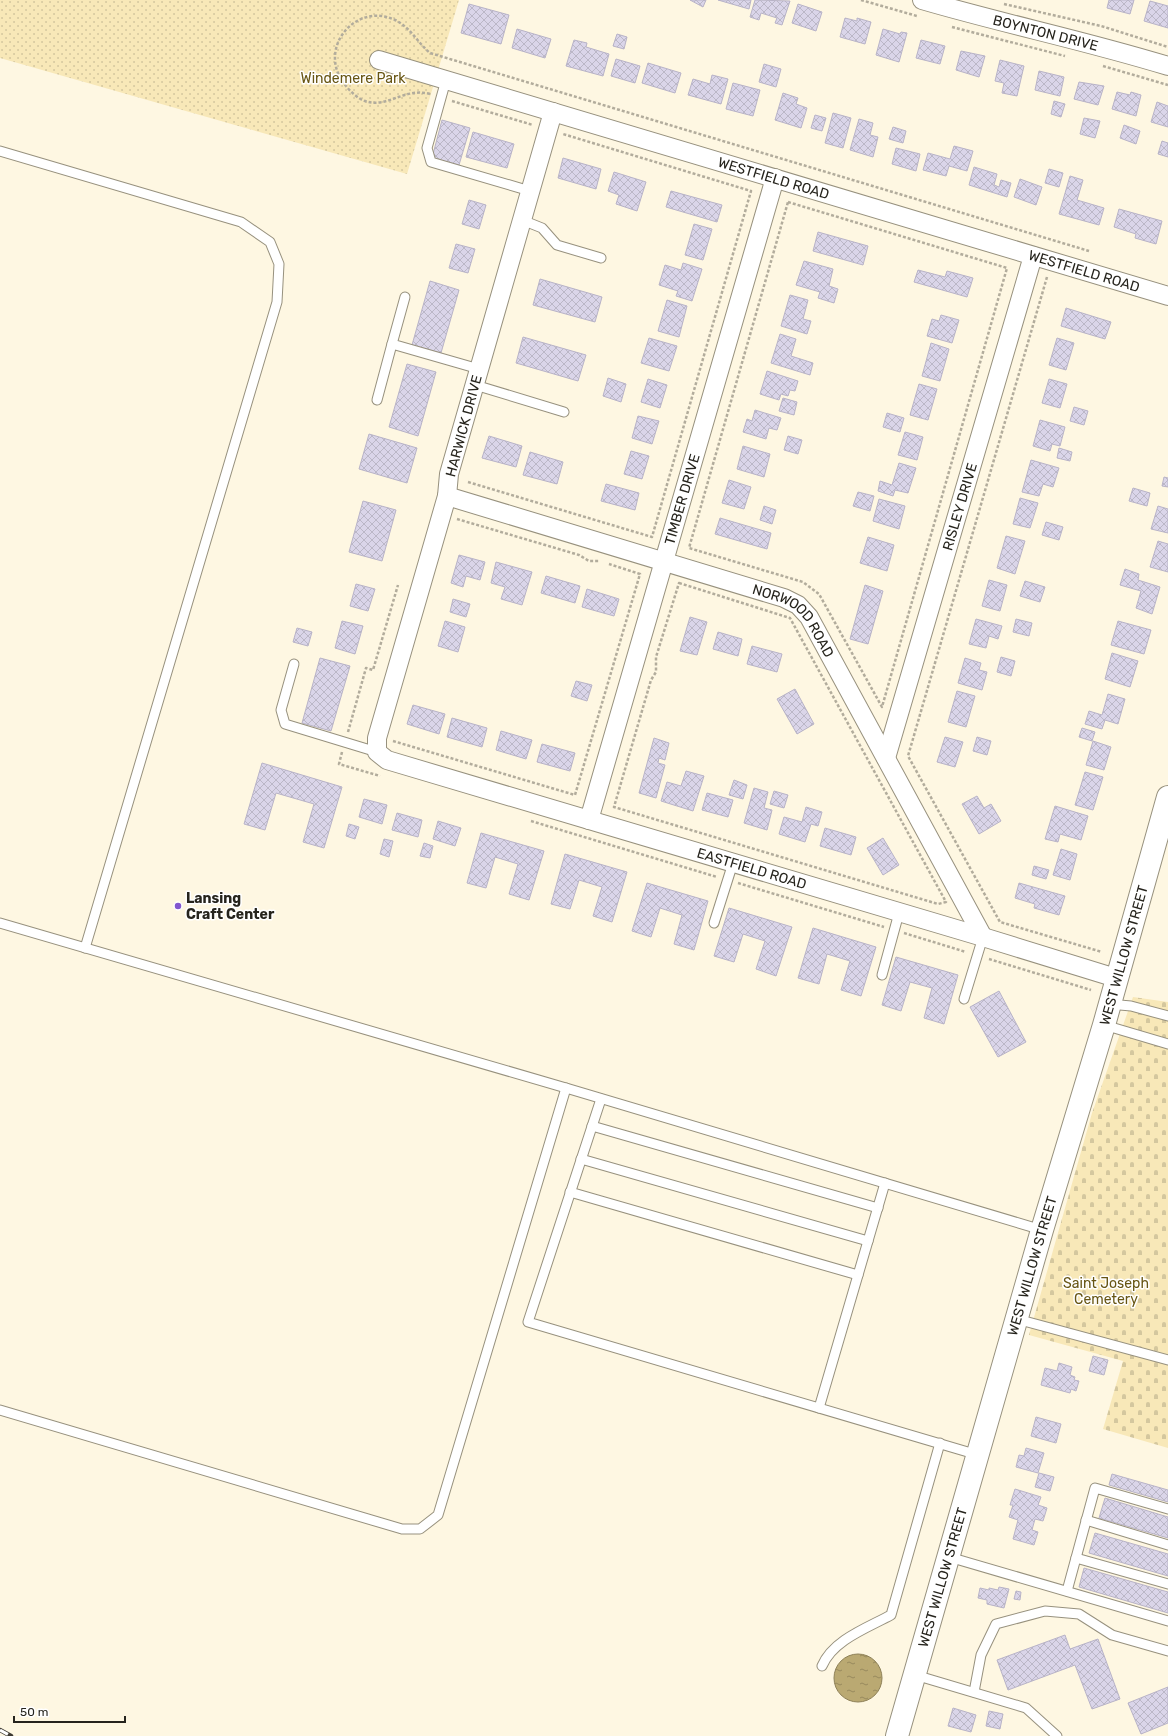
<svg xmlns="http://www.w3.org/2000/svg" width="1168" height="1736" viewBox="0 0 1168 1736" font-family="Rubik,sans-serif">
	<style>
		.grass { fill: url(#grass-dots) }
		.cemetery { fill: url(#cemetery-stones) }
		.water { fill: url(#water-ripples); stroke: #8e8158 }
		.building { fill: url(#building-cross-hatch); stroke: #b8b3c7 }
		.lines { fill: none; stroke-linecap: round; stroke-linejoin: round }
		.service-casing { stroke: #97917e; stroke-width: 11 }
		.minor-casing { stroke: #97917e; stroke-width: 20 }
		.tertiary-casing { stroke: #97917e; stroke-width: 24 }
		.path { stroke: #b2ac9c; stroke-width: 2.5; stroke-dasharray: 3 2; stroke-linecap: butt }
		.service { stroke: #fff; stroke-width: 9 }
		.minor { stroke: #fff; stroke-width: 18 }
		.tertiary { stroke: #fff; stroke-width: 22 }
		.rail-casing { stroke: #3c3931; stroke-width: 4.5 }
		.rail { stroke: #fff; stroke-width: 3; stroke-dasharray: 9; stroke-linecap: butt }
		.poi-dot { fill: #8256cf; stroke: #fff; stroke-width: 1.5 }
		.labels { text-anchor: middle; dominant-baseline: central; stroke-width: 3; stroke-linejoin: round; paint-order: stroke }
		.street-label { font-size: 14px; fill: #26241d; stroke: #fff }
		.park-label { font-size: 14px; fill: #675513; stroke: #fff }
		.poi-label { font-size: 14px; font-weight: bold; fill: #26241d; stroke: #fff; text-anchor: start }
	</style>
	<defs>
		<pattern id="grass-dots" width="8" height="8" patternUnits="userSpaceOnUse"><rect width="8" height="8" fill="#f8e8b8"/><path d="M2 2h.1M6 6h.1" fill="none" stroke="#d4c79e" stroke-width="1.8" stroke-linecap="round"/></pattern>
		<pattern id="cemetery-stones" width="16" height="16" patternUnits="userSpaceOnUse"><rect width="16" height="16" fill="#f8e8b8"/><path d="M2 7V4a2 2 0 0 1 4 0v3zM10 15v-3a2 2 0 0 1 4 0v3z" fill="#d4c79e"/></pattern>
		<pattern id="water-ripples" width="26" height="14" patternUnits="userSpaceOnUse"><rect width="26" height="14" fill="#baa972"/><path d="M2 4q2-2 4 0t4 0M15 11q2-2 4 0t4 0" fill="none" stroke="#97895d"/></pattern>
		<pattern id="building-cross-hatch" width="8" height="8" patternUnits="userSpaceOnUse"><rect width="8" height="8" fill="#dad5e9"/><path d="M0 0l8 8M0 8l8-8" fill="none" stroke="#bbb7c7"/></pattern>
	</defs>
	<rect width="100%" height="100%" fill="#fef7e2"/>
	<path class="grass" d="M0,0H459L407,174L0,58Z"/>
	<path class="cemetery" d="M1133,997L1168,1002V1448L1103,1429L1123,1361L1029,1335L1092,1113Z"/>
	<circle class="water" cx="858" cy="1678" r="24"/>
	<g class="building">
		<path d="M690,0H706L703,7Z"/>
		<path d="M718,0H751L749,9Z"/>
		<path d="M755,0L790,1L782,25L775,23L777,18L761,13L759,20L750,17Z"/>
		<path d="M1109,0H1134L1130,14L1107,8Z"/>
		<path d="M1150,1L1168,6V28L1144,21Z"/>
		<path d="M469,4L509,15L501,44L461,33Z"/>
		<path d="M798,4L822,12L816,31L792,23Z"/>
		<path d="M845,18L857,21V18L871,22L865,44L840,37Z"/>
		<path d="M517,29L551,39L545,58L512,48Z"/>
		<path d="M883,29L900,34L901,32L907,33L899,62L876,55Z"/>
		<path d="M617,34L627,37L624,49L613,46Z"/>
		<path d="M574,40L587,43L586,47L609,54L603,76L566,66Z"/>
		<path d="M921,40L945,46L940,64L916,58Z"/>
		<path d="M961,51L985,56L979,77L956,70Z"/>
		<path d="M616,59L640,66L635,83L611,76Z"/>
		<path d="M1000,60L1024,66L1017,96L1002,93L1004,83L995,81Z"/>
		<path d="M648,63L681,73L675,93L642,83Z"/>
		<path d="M764,64L781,69L776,87L759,82Z"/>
		<path d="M1039,71L1064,77L1060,96L1035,90Z"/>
		<path d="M712,75L728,79L721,104L688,95L693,79L710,84Z"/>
		<path d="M1079,82L1104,86L1098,105L1074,99Z"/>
		<path d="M733,83L760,90L753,116L726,109Z"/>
		<path d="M1117,92L1130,95L1131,92L1141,95L1136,116L1112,109Z"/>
		<path d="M783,93L798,98L796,104L807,108L801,128L775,120Z"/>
		<path d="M1054,101L1065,104L1061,117L1051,114Z"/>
		<path d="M1157,102L1168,106V127L1151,122Z"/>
		<path d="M833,113L851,118L843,148L825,143Z"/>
		<path d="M815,115L826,118L822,131L811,128Z"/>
		<path d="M1084,118L1100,121L1095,138L1080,134Z"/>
		<path d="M859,119L873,123L870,135L878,137L873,157L850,150Z"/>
		<path d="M442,120L470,128L459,165L432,158Z"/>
		<path d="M1124,125L1140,131L1136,144L1120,138Z"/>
		<path d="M893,127L906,131L903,143L889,139Z"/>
		<path d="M473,132L514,144L507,168L466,157Z"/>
		<path d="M1162,141L1168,143V157L1158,154Z"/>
		<path d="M954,146L973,151L967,171L949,166L946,176L923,170L928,153L950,159Z"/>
		<path d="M896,148L920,154L916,171L892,164Z"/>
		<path d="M563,158L601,169L596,189L558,178Z"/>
		<path d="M974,167L997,174L994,185L999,187L1001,180L1011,183L1007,197L969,185Z"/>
		<path d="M1049,169L1063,173L1059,187L1045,183Z"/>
		<path d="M614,172L646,182L637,211L616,204L619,195L608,191Z"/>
		<path d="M1070,176L1083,180L1077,200L1104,208L1099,225L1059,214Z"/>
		<path d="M1020,179L1042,187L1036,205L1014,197Z"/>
		<path d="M671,191L722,205L717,222L666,207Z"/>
		<path d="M469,200L486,205L479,229L462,224Z"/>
		<path d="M1119,209L1162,221L1156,244L1135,238L1136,234L1114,227Z"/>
		<path d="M694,224L712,229L703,260L685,255Z"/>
		<path d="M818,232L868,246L863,265L813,251Z"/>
		<path d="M456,244L475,249L468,273L449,268Z"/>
		<path d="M804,261L833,269L829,286L838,289L834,303L818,298L820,292L796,285Z"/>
		<path d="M683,263L702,269L692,301L676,296L678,291L659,285L665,265L681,270Z"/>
		<path d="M918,270L945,277L947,271L973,278L967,297L914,282Z"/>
		<path d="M540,279L602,297L595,322L533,305Z"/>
		<path d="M430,281L459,290L441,353L412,345Z"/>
		<path d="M790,295L808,300L803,319L811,321L807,334L781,326Z"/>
		<path d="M667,300L687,306L679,337L658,331Z"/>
		<path d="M1066,308L1111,322L1105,339L1061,326Z"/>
		<path d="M941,315L959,320L952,343L927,336L932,319L939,321Z"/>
		<path d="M780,334L796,339L791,356L813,363L810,375L771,363Z"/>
		<path d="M523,337L586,355L578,381L516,363Z"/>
		<path d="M649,338L677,346L669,371L641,363Z"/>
		<path d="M1057,338L1074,343L1066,370L1049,365Z"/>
		<path d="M931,343L949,349L940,381L922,376Z"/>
		<path d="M407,364L436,372L418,436L389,427Z"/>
		<path d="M767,371L798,381L795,391L790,390L788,396L781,394L779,400L760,394Z"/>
		<path d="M608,378L626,384L621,402L603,396Z"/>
		<path d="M648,379L667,385L660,408L641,402Z"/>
		<path d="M1049,379L1067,384L1060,408L1042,403Z"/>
		<path d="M919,384L937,389L928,420L910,415Z"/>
		<path d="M783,398L797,402L794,415L779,411Z"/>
		<path d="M1074,407L1088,411L1084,425L1070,421Z"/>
		<path d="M755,410L781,418L777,430L769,428L766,439L743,432L747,419L752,421Z"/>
		<path d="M887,413L904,418L900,432L883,427Z"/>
		<path d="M638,416L659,421L652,444L632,438Z"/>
		<path d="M1040,420L1065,427L1060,446L1052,444L1050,451L1033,446Z"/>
		<path d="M905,432L923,437L917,460L898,455Z"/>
		<path d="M369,434L417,448L407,483L359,469Z"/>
		<path d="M489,436L522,446L516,467L482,458Z"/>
		<path d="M788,436L802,440L798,454L784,450Z"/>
		<path d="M743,446L770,454L764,477L737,469Z"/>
		<path d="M1059,448L1072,452L1070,461L1057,458Z"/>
		<path d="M631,451L649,456L642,479L624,474Z"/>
		<path d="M530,452L563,462L557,484L523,475Z"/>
		<path d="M1031,460L1059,468L1053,487L1043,484L1039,496L1022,492Z"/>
		<path d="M899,463L916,468L908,493L895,490L893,496L878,491L880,481L892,485Z"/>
		<path d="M1164,477L1168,478V487L1162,486Z"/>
		<path d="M729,480L751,487L744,509L722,503Z"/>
		<path d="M606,484L639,493L635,510L601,501Z"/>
		<path d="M1133,488L1150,493L1147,506L1129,501Z"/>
		<path d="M858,492L874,496L870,511L853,506Z"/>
		<path d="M1020,498L1038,503L1030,528L1013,524Z"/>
		<path d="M879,499L905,506L899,529L873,521Z"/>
		<path d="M363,501L396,510L382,561L349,552Z"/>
		<path d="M764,506L776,510L772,524L760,520Z"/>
		<path d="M1158,506L1168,509V533L1151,529Z"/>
		<path d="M720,518L771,533L767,549L715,534Z"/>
		<path d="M1046,522L1063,527L1059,540L1042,535Z"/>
		<path d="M1006,536L1025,541L1015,574L997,568Z"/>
		<path d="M868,537L894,545L887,571L860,563Z"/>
		<path d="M1158,541L1168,544V572L1150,567Z"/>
		<path d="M459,555L485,562L480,580L466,576L463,587L451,583Z"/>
		<path d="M496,562L532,572L522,605L501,599L505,587L491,583Z"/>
		<path d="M1125,569L1139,574L1138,580L1160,587L1152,614L1136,608L1141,591L1120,585Z"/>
		<path d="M546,576L580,586L575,603L541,593Z"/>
		<path d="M989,580L1007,585L1000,611L982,606Z"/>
		<path d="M1025,581L1045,587L1040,602L1020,596Z"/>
		<path d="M356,584L375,589L368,611L350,606Z"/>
		<path d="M865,585L883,591L868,644L850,639Z"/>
		<path d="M587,589L619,599L614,616L582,607Z"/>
		<path d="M453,599L470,604L466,617L450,612Z"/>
		<path d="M690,617L707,622L697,655L680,651Z"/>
		<path d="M976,619L1002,626L998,639L989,636L986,648L969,644Z"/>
		<path d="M1016,619L1032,623L1029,636L1013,632Z"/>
		<path d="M342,621L363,626L355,654L335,648Z"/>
		<path d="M445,621L465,627L458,652L438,646Z"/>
		<path d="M1118,621L1151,630L1144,654L1111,645Z"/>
		<path d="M297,628L312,632L308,646L293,642Z"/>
		<path d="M718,632L742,639L738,656L713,649Z"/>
		<path d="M752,646L782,654L777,672L747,664Z"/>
		<path d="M1112,653L1138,661L1130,687L1105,679Z"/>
		<path d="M1001,657L1015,661L1011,676L997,672Z"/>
		<path d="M320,658L350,666L331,731L302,723Z"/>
		<path d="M965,658L981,663L979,670L987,672L982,690L958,683Z"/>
		<path d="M576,681L592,685L587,701L571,696Z"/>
		<path d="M795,689L814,724L797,734L777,699Z"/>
		<path d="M957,691L975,696L966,727L948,722Z"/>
		<path d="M1108,694L1125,699L1118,724L1105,720L1102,729L1085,724L1089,711L1102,715Z"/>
		<path d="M413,705L445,714L439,734L407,724Z"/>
		<path d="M452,718L487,728L482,747L447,737Z"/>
		<path d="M1082,728L1095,732L1092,741L1079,737Z"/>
		<path d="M501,731L532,740L526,759L496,750Z"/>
		<path d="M945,737L963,742L955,767L937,762Z"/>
		<path d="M977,737L991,741L987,755L973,751Z"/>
		<path d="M654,738L669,743L665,760L659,758L658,763L665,765L656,798L639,793Z"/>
		<path d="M1093,741L1111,747L1104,770L1086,765Z"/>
		<path d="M542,744L575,753L570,771L537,762Z"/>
		<path d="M262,763L342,787L324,848L303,842L314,804L276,793L265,830L244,824Z"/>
		<path d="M686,771L704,776L693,811L661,801L667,782L681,786Z"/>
		<path d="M1085,772L1103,777L1093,810L1075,805Z"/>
		<path d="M734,780L747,785L743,799L729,795Z"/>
		<path d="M754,788L768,792L764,808L772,810L767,830L744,823Z"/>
		<path d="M774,791L788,795L784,808L770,804Z"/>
		<path d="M707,793L733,800L728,817L702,810Z"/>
		<path d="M977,796L984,808L991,804L1001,821L979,834L962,804Z"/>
		<path d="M364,799L387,805L382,824L359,817Z"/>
		<path d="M1055,806L1088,816L1081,840L1060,834L1058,842L1045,839Z"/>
		<path d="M806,807L822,812L818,826L811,824L805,842L779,834L784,817L802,822Z"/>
		<path d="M397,813L422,820L418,837L392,830Z"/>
		<path d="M438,821L461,828L455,846L433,839Z"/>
		<path d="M349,824L359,827L355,839L346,836Z"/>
		<path d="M825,828L856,837L851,855L820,846Z"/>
		<path d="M481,833L544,851L529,900L509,894L518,864L495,857L486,888L467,883Z"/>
		<path d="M883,838L899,865L883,875L867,848Z"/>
		<path d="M384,839L393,841L389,857L380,854Z"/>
		<path d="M424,843L433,846L430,858L420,856Z"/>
		<path d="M1061,849L1077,854L1070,880L1053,875Z"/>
		<path d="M565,854L627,872L612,922L593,916L602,887L579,880L570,909L551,904Z"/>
		<path d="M1034,866L1049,870L1046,879L1032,875Z"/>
		<path d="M647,883L708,901L694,950L674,944L682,915L660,908L651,937L632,931Z"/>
		<path d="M1019,883L1065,896L1059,915L1034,908L1035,904L1015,898Z"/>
		<path d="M729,908L792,927L776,976L756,969L765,941L743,934L734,962L714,956Z"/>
		<path d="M813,928L876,947L861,996L841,990L850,961L827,954L819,984L798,978Z"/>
		<path d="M896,957L958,975L944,1024L924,1018L932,988L910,982L901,1011L882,1005Z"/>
		<path d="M999,991L1026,1042L998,1057L970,1007Z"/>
		<path d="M1093,1356L1108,1360L1104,1375L1089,1371Z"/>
		<path d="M1059,1363L1072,1367L1070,1375L1075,1377L1074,1380L1079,1381L1076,1391L1071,1389L1070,1393L1041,1385L1045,1368L1057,1371Z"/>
		<path d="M1036,1417L1061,1424L1056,1443L1031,1436Z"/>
		<path d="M1026,1448L1044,1453L1038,1473L1016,1467L1019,1455L1024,1456Z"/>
		<path d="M1039,1473L1054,1477L1050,1491L1035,1487Z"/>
		<path d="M1112,1474L1168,1490V1502L1109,1485Z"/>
		<path d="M1015,1489L1041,1497L1038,1505L1047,1508L1043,1521L1035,1519L1032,1530L1038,1532L1034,1545L1013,1539L1018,1520L1009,1517L1013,1505H1010Z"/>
		<path d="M1105,1498L1168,1517V1538L1099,1518Z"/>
		<path d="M1095,1533L1168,1554V1576L1089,1553Z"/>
		<path d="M1084,1568L1168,1592V1613L1079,1587Z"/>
		<path d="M999,1587L1009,1589L1004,1608L987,1604V1600L978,1598L980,1588L989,1590V1588L998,1590Z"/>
		<path d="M1016,1591L1021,1592L1020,1600L1014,1599Z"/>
		<path d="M1065,1635L1070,1649L1098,1639L1120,1699L1092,1709L1075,1665L1008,1690L997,1660Z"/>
		<path d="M1168,1687V1723L1141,1734L1128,1703Z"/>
		<path d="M953,1708L976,1715L971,1732L948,1726Z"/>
		<path d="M989,1711L1003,1714L1000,1729L986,1726Z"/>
	</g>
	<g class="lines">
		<g class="service-casing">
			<g id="service">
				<path d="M446,80L427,148L431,162L530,191"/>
				<path d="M0,151L241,222L270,242L279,264L277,302L85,948"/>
				<path d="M522,220L542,228L557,245L601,258"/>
				<path d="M405,297L392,344L479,369"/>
				<path d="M475,385L564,412"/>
				<path d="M377,400L392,344"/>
				<path d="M294,664L281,710L285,724L377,752"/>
				<path d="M0,923L566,1088L438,1515L420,1529H402L0,1410"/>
				<path d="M714,923L733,863"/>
				<path d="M882,975L899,913"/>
				<path d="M964,999L983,937"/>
				<path d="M1109,1004L1131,1006L1168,1016"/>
				<path d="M1104,1025L1168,1044"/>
				<path d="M566,1088L1042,1230"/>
				<path d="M601,1099L528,1322L978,1455"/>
				<path d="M592,1126L878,1208"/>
				<path d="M581,1159L868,1241"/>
				<path d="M570,1192L858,1275"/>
				<path d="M1017,1319L1168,1360"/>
				<path d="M819,1408L885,1183"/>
				<path d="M1086,1520L1168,1545"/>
				<path d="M949,1557L1168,1621"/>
				<path d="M1076,1558L1168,1584"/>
				<path d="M1067,1591L1095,1488L1168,1509"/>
				<path d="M822,1666C833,1640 867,1628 891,1615L940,1443"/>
				<path d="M915,1675L1026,1708L1057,1736"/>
				<path d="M974,1692L981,1655L996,1624L1045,1611L1079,1614L1112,1635L1168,1651"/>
			</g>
		</g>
		<g class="minor-casing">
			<g id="minor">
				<path id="s1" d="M922,0C1004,24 1087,41 1168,66"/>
				<path id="s2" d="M379,60L1168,296"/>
				<path id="s3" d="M553,112L449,474L447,496L377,738V752L387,760L983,937L1116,978"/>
				<path id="s4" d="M447,496L784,598L798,605L809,617L983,937"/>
				<path id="s5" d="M886,758L1033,256"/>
				<path id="s6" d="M589,820L775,178"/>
			</g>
		</g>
		<g class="tertiary-casing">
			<g id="tertiary">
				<path id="s7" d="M897,1736L1042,1230L1104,1025L1168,797"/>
			</g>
		</g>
		<g class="path">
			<path d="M861,0L917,16"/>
			<path d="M1004,4L1101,26L1168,47"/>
			<path d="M952,27L1065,56"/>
			<path d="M1103,66L1168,85"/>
			<path d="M430,94C404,87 387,109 365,101C358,99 350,91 346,86C315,50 355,1 395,20C410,27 418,43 430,53L1089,251"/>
			<path d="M452,101L533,125"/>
			<path d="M788,202L1007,268L882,707L819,594L803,582L689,548Z"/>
			<path d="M1047,277L908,756L1000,922L1102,952"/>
			<path d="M468,482L652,537L751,191L563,134"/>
			<path d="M457,519L579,555L589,561H600"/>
			<path d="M679,583L790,618L946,902L938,904L614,807L651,680L656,672V657Z"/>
			<path d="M348,732L366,668L373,670L398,585"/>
			<path d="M393,741L575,795L640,574L609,564"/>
			<path d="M342,752L339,764L380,776"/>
			<path d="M531,821L717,877"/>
			<path d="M738,883L884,927"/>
			<path d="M904,933L966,952"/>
			<path d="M989,959L1091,990"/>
		</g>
		<use href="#service" class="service"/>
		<use href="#minor" class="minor"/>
		<use href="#tertiary" class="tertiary"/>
		<g class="rail-casing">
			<path id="rail" d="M0,1730L11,1736"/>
		</g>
		<use href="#rail" class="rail"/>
	</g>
	<circle class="poi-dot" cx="178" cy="906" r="4"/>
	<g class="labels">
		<g class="street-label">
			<text stroke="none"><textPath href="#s1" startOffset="128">BOYNTON DRIVE</textPath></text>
			<text stroke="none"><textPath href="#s2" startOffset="412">WESTFIELD ROAD</textPath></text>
			<text stroke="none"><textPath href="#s2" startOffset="736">WESTFIELD ROAD</textPath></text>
			<text transform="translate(464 426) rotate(-75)">HARWICK DRIVE</text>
			<text stroke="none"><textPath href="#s6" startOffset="334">TIMBER DRIVE</textPath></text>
			<text stroke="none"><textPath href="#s5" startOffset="262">RISLEY DRIVE</textPath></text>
			<text stroke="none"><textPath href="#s4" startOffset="374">NORWOOD ROAD</textPath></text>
			<text stroke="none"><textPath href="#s3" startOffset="1058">EASTFIELD ROAD</textPath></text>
			<text stroke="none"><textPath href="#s7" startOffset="813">WEST WILLOW STREET</textPath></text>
			<text stroke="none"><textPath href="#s7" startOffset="489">WEST WILLOW STREET</textPath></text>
			<text stroke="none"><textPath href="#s7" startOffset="165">WEST WILLOW STREET</textPath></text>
		</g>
		<g class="park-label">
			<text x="353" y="78">Windemere Park</text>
			<text x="1106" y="1283">Saint Joseph<tspan x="1106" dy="16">Cemetery</tspan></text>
		</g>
		<g class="poi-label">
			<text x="186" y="898">Lansing<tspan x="186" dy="16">Craft Center</tspan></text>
		</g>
	</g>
	<path d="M14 1716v6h111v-6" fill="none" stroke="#26241d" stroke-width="2"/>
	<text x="20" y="1716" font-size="12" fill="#26241d" stroke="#ffffff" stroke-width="3" paint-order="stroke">50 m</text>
</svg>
